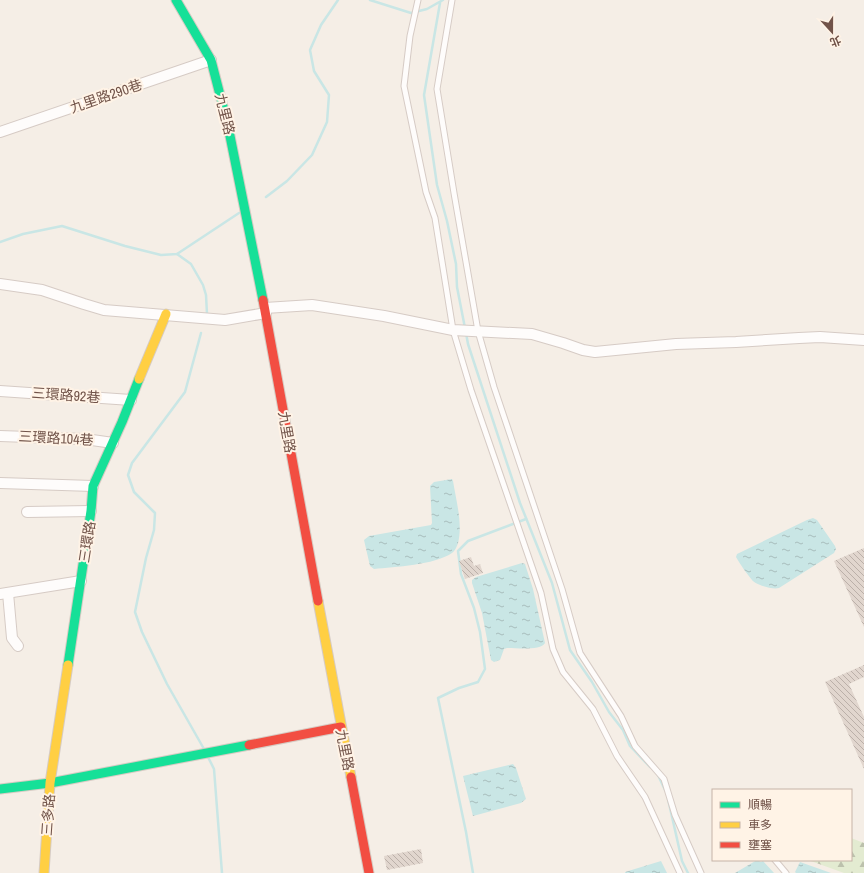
<svg xmlns="http://www.w3.org/2000/svg" width="864" height="873" viewBox="0 0 864 873" font-family="'Archivo Narrow','Noto Sans TC',sans-serif">
	<style>
		.forest { fill: url(#forest-firs) }
		.water { fill: url(#water-ripples) }
		.lines { fill: none; stroke-linecap: round; stroke-linejoin: round }
		.stream { stroke: #c9e6e5; stroke-width: 2.5 }
		.building { fill: url(#building-back-hatch) }
		.lane-casing { stroke: #d6cbc5; stroke-width: 7 }
		.street-casing { stroke: #d6cbc5; stroke-width: 12 }
		.fast-casing { stroke: #d6cbc3; stroke-width: 11 }
		.slow-casing { stroke: #d6cbc3; stroke-width: 11 }
		.jam-casing { stroke: #d6cbc3; stroke-width: 11 }
		.lane { stroke: #fefcfb; stroke-width: 5 }
		.street { stroke: #fefcfb; stroke-width: 10 }
		.fast { stroke: #16e098; stroke-width: 9 }
		.slow { stroke: #ffcf43; stroke-width: 9 }
		.jam { stroke: #f24e42; stroke-width: 9 }
		.labels { text-anchor: middle; dominant-baseline: central; stroke-width: 4; stroke-linejoin: round; paint-order: stroke }
		.street-label { font-size: 14px; fill: #715349; stroke: #fff3e6 }
	</style>
	<defs>
		<pattern id="forest-firs" width="22" height="20" patternUnits="userSpaceOnUse"><rect width="22" height="20" fill="#e3ebd1"/><path d="M5 1l3.5 6h-7zM16 11l3.5 6h-7z" fill="#bcc1ac"/></pattern>
		<pattern id="water-ripples" width="26" height="14" patternUnits="userSpaceOnUse"><rect width="26" height="14" fill="#c9e6e5"/><path d="M2 4q2-2 4 0t4 0M15 11q2-2 4 0t4 0" fill="none" stroke="#a8bdbc"/></pattern>
		<pattern id="building-back-hatch" width="6" height="6" patternUnits="userSpaceOnUse"><rect width="6" height="6" fill="#e1d6ce"/><path d="M-1 5l2 2M0 0l6 6M5-1l2 2" fill="none" stroke="#bbb0a9"/></pattern>
	</defs>
	<rect width="100%" height="100%" fill="#f5eee6"/>
	<path class="forest" d="M851,838L864,843V873H844L808,860H851Z"/>
	<g class="water">
		<path d="M452,479L453,481C456,500 463,524 458,543C457,546 455,551 452,553C434,565 395,567 374,569L370,566L364,540L369,536L431,525L432,523L430,486L434,482Z"/>
		<path d="M813,518L817,520L835,546L836,549L834,553L779,588C773,590 756,585 752,580C747,574 740,564 736,557L737,554L807,520Z"/>
		<path d="M522,563L525,564L533,589L545,643C541,651 516,648 507,648L504,649L500,660L494,662L491,660L482,613L472,583V580L476,577Z"/>
		<path d="M513,764L516,768L526,799L521,803L473,816L463,776Z"/>
		<path d="M757,860L761,862L763,861L774,873H735Z"/>
		<path d="M661,861L667,873H625V872Z"/>
		<path d="M800,862L831,873H796L795,872Z"/>
	</g>
	<g class="lines">
		<g class="stream">
			<path d="M370,0L411,13L427,9L443,0"/>
			<path d="M440,3L424,95L437,185L447,221L456,264L457,287L465,328"/>
			<path d="M266,197L287,181L312,155L327,122L329,95L314,71L310,50L321,25L338,0"/>
			<path d="M0,242L23,234L62,226L125,246L161,255L177,254L239,213"/>
			<path d="M177,254L191,264L203,285L206,295L207,314"/>
			<path d="M201,333L185,392L132,463L128,475L134,492L155,513L154,530L146,558L135,612L142,632L167,684L204,749"/>
			<path d="M466,333L468,344L520,503L552,583L570,650L592,682L609,712L623,730L630,746L650,767"/>
			<path d="M208,757L214,769L222,873"/>
			<path d="M658,775L665,790"/>
			<path d="M668,799L682,861L688,873"/>
			<path d="M473,873L466,832L438,698L459,688L478,682L485,669L480,632L474,608L461,574L458,551L468,541L526,519"/>
		</g>
	</g>
	<g class="building">
		<path d="M864,548V627L834,561Z"/>
		<path d="M471,557L474,566L480,564L483,573L465,579L459,561Z"/>
		<path d="M864,665V677L849,684L864,717V769L825,682Z"/>
		<path d="M421,849L423,863L387,870L384,856Z"/>
	</g>
	<g class="lines">
		<g class="lane-casing">
			<g id="lane">
				<path d="M418,0L410,36L404,86L426,192L435,218L453,330L471,390L541,593L553,649L563,672L593,709L617,756L645,797L680,873"/>
				<path d="M452,0L437,89L454,193L478,331L494,387L562,589L580,653L621,716L635,746L664,779L675,815L701,873"/>
				<path d="M775,860L786,873"/>
			</g>
		</g>
		<g class="street-casing">
			<g id="street">
				<path d="M0,132L211,60"/>
				<path d="M0,284L42,290L84,304L104,310L225,320L266,313"/>
				<path d="M265,308L312,305L384,316L453,330L532,334L563,343L583,350L595,352L676,344L736,342L799,338L820,337L864,340"/>
				<path d="M0,391L131,400"/>
				<path d="M0,436L85,439L113,443"/>
				<path d="M0,483L93,486"/>
				<path d="M27,512L91,511"/>
				<path d="M8,593L12,638L18,646"/>
				<path d="M0,594L81,581"/>
			</g>
		</g>
		<g class="fast-casing">
			<g id="fast">
				<path d="M176,0L211,60L228,126L263,300"/>
				<path d="M68,665L91,511L93,486L122,422L139,379"/>
				<path d="M0,789L50,783L249,745"/>
			</g>
		</g>
		<g class="slow-casing">
			<g id="slow">
				<path d="M139,379L166,314"/>
				<path d="M318,601L351,777"/>
				<path d="M44,873L50,783L68,665"/>
			</g>
		</g>
		<g class="jam-casing">
			<g id="jam">
				<path d="M263,300L318,601"/>
				<path d="M249,745L341,727"/>
				<path d="M351,777L369,873"/>
			</g>
		</g>
		<use href="#lane" class="lane"/>
		<use href="#street" class="street"/>
		<use href="#fast" class="fast"/>
		<use href="#slow" class="slow"/>
		<use href="#jam" class="jam"/>
	</g>
	<g class="labels">
		<g class="street-label">
			<text transform="translate(106 96) rotate(-19)">九里路290巷</text>
			<text transform="translate(225 114) rotate(76)">九里路</text>
			<text transform="translate(66 395) rotate(4)">三環路92巷</text>
			<text transform="translate(287 432) rotate(80)">九里路</text>
			<text transform="translate(56 438) rotate(3)">三環路104巷</text>
			<text transform="translate(87 542) rotate(-81)">三環路</text>
			<text transform="translate(345 750) rotate(79)">九里路</text>
			<text transform="translate(48 815) rotate(-86)">三多路</text>
		</g>
	</g>
	<rect x="712" y="789" width="140" height="72" fill="#fff3e6" stroke="#c6b3a7"/>
	<rect x="720" y="802" width="20" height="6" fill="#16e098" stroke="#c6b3a7"/>
	<text x="748" y="809" font-size="12" fill="#715349">順暢</text>
	<rect x="720" y="822" width="20" height="6" fill="#ffcf43" stroke="#c6b3a7"/>
	<text x="748" y="829" font-size="12" fill="#715349">車多</text>
	<rect x="720" y="842" width="20" height="6" fill="#f24e42" stroke="#c6b3a7"/>
	<text x="748" y="849" font-size="12" fill="#715349">壅塞</text>
	<g transform="translate(832 32) rotate(159)" stroke="#fff3e6" stroke-width="3" paint-order="stroke">
	<path d="M0-3L7 15L0 10L-7 15Z" fill="#715349"/>
	<text y="-6" font-size="11" font-weight="bold" text-anchor="middle" fill="#715349">北</text>
	</g>
</svg>
